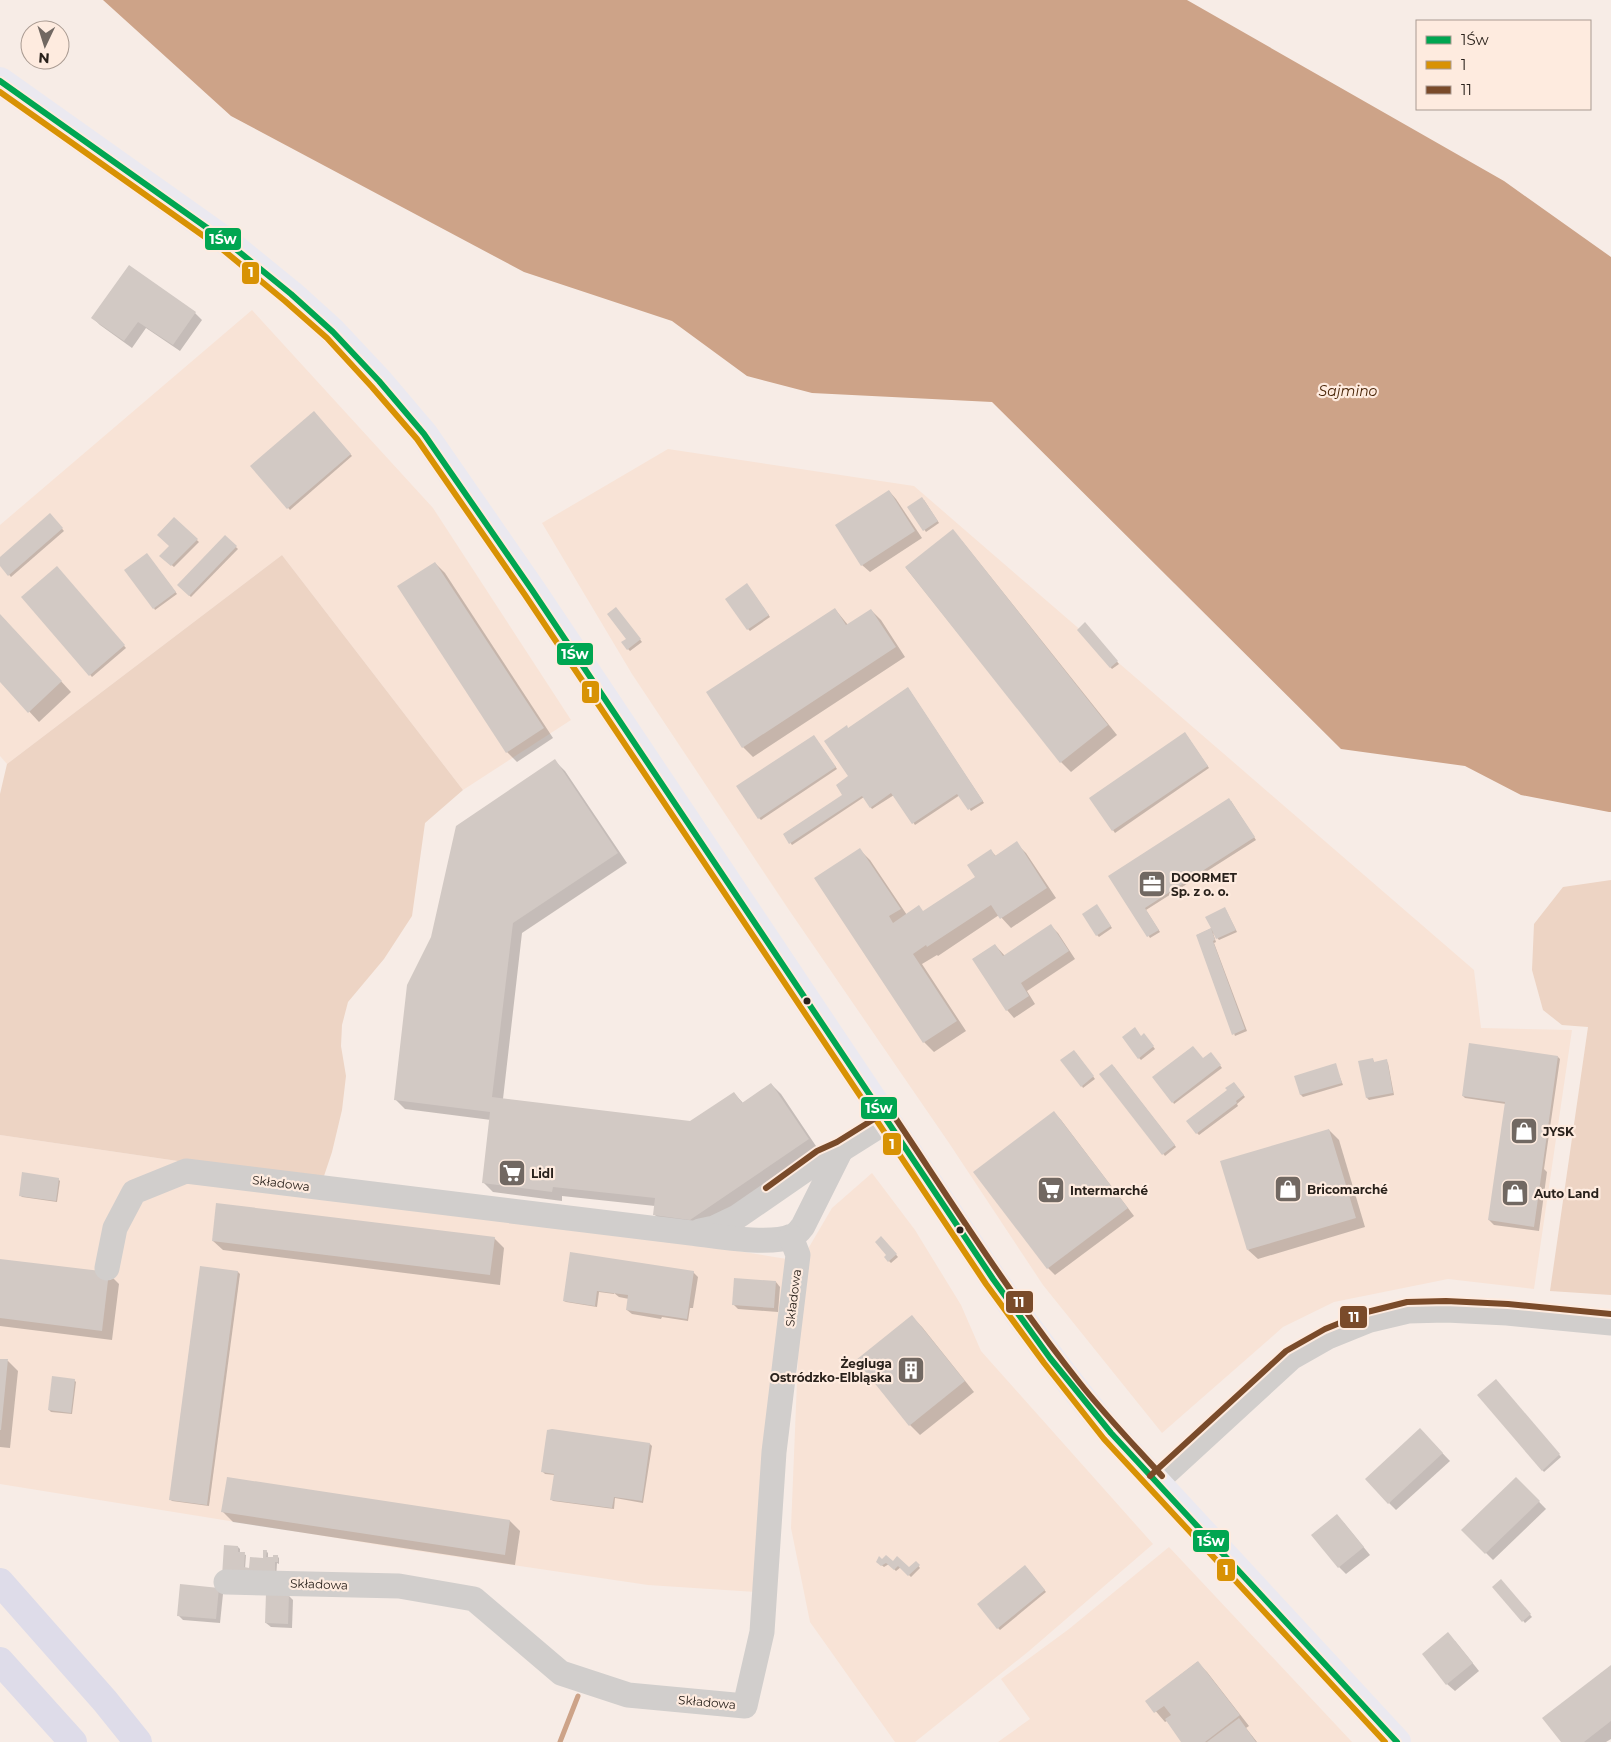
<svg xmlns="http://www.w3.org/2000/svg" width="1611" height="1742" viewBox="0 0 1611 1742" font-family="Montserrat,sans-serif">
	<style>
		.built { fill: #f8e3d6 }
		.green { fill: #edd4c4 }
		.water { fill: #cda388 }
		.shadow { fill: #0003 }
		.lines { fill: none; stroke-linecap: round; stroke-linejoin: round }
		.stream { stroke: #cda388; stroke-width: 5 }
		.building { fill: #d2c9c4 }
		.minor { stroke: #d1cecc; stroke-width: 25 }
		.major { stroke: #ebe9f0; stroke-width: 28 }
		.highway { stroke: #dedce9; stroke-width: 28 }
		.bus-1-casing { stroke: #feebdf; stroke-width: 10 }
		.bus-2-casing { stroke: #feebdf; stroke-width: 10 }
		.bus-3-casing { stroke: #feebdf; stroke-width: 10 }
		.bus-1 { stroke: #00a651; stroke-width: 6 }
		.bus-2 { stroke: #d89204; stroke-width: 6 }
		.bus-3 { stroke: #7a4b2a; stroke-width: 6 }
		.bus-dot { fill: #29211b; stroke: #feebdf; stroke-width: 2 }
		.labels { text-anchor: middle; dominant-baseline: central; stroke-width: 4.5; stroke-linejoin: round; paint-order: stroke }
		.poi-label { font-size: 12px; font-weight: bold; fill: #29211b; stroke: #feebdf; text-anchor: start }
		.street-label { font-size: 12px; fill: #29211b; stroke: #feebdf }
		.water-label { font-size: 14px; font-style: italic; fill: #482305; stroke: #feebdf }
		.line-badge { stroke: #feebdf; stroke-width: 2 }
		.badge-label { font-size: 14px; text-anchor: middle; font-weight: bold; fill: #fff }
	</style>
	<rect width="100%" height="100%" fill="#f7ece6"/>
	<g class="built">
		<path d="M252,310L433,508L571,720L463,790L282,555L7,764L0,756V525Z"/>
		<path d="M668,449L914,486L1474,970L1481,1028L1572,1030L1534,1289L1448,1279L1334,1302L1283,1327L1162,1433L1043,1285L949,1143L789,910L632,674L542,523Z"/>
		<path d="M0,1135L212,1166L793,1260L756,1592L648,1585L404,1549L0,1484Z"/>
		<path d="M872,1173L915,1230L961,1305L981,1351L1153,1544L1029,1651L915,1742H895L810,1622L791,1528L802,1259L832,1208Z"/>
		<path d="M1169,1547L1352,1742H998L1030,1719L1001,1679L1069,1629Z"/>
	</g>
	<g class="green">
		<path d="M282,555L463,790L425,823L412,916L384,959L348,1002L342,1025L341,1046L346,1076L342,1110L332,1152L324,1176L212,1166L0,1135V794L7,764Z"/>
		<path d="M1611,880V1295L1550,1291L1588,1027L1562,1025L1543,1010L1532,970L1534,924L1563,887Z"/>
	</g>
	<path class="water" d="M103,0H1187L1504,181L1611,257V812H1609L1521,795L1465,766L1341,749L992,402L812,393L747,376L672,321L524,272L231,116Z"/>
	<g class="shadow">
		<path d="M195,313L202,320L180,351L146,328L132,348L100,325L93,318Z"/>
		<path d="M314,412L352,456L290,510L251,466Z"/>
		<path d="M889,491L896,499L922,538L870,572L862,565Z"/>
		<path d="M924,500L939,523L926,532L909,507Z"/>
		<path d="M50,515L64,531L11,577L0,564V558Z"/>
		<path d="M174,519L199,542L174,567L161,556L170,546Z"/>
		<path d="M225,537L238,549L191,597L178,585Z"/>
		<path d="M962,541L1117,735L1071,772L1061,762L906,568Z"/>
		<path d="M149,557L177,594L155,610L154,608Z"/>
		<path d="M435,563L445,573L553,738L517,762L507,752Z"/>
		<path d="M57,568L126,648L92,677L23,597Z"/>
		<path d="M749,587L770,617L750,631L748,629Z"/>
		<path d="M835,609L848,625L871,610L881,620L905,657L753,757L743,747Z"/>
		<path d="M618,611L642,642L630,651L628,649V639Z"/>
		<path d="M0,615L71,692L39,722L0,680Z"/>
		<path d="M1085,624L1119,664L1112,669L1078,630Z"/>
		<path d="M908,688L984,803L971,811L960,795L915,825L894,795L872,809L864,797L792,845L784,834L844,795L850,776L848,729Z"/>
		<path d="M814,736L837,769L761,820L759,818Z"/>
		<path d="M1187,736L1209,768L1115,833L1091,798Z"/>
		<path d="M555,761L565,771L627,863L522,933L503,1099L690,1123L734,1093L743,1103L771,1084L781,1094L818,1149L700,1229L664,1224L654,1214L655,1206L562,1196V1201L493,1192L483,1182L491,1120L405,1109L395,1099Z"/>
		<path d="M1231,801L1256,840L1146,910L1160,932L1150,938L1110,876Z"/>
		<path d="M1016,843L1026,853L1056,898L1011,928L999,915L938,956L937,955L922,964L966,1031L934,1052L924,1042L860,850L870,860L907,915L924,912L977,878L991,851L996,856Z"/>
		<path d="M1098,907L1112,928L1099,937L1097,935Z"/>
		<path d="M1226,910L1237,932L1219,940L1213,933L1216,942L1214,943L1247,1031L1235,1036L1197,935L1212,928Z"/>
		<path d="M1051,926L1058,933L1075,959L1027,991L1035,1004L1014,1018L1007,1010L973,959L995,945L1005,956Z"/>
		<path d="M1141,1037H1146L1155,1049L1141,1060L1139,1058Z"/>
		<path d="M1076,1053L1095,1079L1083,1088L1082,1086Z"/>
		<path d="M1213,1056L1222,1068L1174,1104L1173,1102Z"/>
		<path d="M1558,1057L1560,1059L1544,1169L1547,1172L1539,1231L1494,1225L1489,1220L1506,1104L1465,1098L1463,1096Z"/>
		<path d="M1373,1060L1375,1063L1386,1061L1388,1063L1394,1095L1369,1100L1367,1098Z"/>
		<path d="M1335,1065L1343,1085L1303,1097L1301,1095L1296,1077Z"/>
		<path d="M1114,1067L1176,1147L1165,1156L1101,1074Z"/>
		<path d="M1234,1083L1245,1097L1237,1104L1238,1106L1199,1135L1197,1133Z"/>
		<path d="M1054,1113L1061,1120L1134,1216L1055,1275L1048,1268Z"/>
		<path d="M1329,1130L1339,1140L1365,1227L1258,1259L1248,1250Z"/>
		<path d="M58,1179L60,1181L57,1202L22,1197L20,1195Z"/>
		<path d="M881,1237L898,1257L891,1263L885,1257L888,1255Z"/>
		<path d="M494,1238L504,1248L500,1285L223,1250L213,1241Z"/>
		<path d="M571,1254L693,1272L698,1277L693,1308H690L688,1321L662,1317L661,1319L632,1314L627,1310L629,1299L619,1297L614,1293V1294L599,1292L597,1307L566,1302L564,1301Z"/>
		<path d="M0,1260L109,1274L119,1284L112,1340L0,1326Z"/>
		<path d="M201,1268L238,1272L240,1274L209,1506L172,1501L170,1499Z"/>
		<path d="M776,1282L780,1287L778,1312L738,1309L733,1304Z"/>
		<path d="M912,1317L922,1327L974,1392L920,1435L910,1425Z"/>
		<path d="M0,1360L8,1361L18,1371L10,1448L0,1447Z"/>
		<path d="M74,1380L76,1382L72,1414L51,1412L49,1410Z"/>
		<path d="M1496,1380L1561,1457L1544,1472L1479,1395Z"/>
		<path d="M1427,1437L1450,1461L1396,1510L1389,1503Z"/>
		<path d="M650,1444L652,1446L643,1503L615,1498L614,1509L553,1501L551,1499L555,1475L545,1474L543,1472Z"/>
		<path d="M228,1478L510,1521L520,1531L515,1565L233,1522L223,1512Z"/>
		<path d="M1516,1478L1546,1509L1493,1560L1463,1530Z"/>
		<path d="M1344,1523L1370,1555L1346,1574L1339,1567Z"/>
		<path d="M238,1547L240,1549V1553L246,1555L245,1569H250L264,1559L266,1551L268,1553V1558L277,1556L279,1558V1564L277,1563L276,1581L225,1578Z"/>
		<path d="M878,1562H893L909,1569L916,1563L920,1568L911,1577L901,1567L896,1571L889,1564L884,1567Z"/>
		<path d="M1027,1568L1046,1592L1000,1630L998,1628Z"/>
		<path d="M1501,1581L1532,1617L1525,1623L1493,1587Z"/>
		<path d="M218,1589L223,1594L220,1623L183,1620L178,1615Z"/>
		<path d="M288,1595L293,1600L292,1628L271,1627L266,1623Z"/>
		<path d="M1455,1641L1479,1671L1455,1691L1447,1684Z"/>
		<path d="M1197,1662L1207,1672L1249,1726L1246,1728L1257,1742H1183L1167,1721L1165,1722L1147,1701Z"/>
		<path d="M1611,1667V1739L1606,1742H1562Z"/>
	</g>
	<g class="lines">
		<path class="stream" d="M560,1742L578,1696"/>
	</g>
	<g class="building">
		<path d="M129,265L196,312L173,345L138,322L124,341L91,318Z"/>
		<path d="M314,411L351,454L287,509L250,466Z"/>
		<path d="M889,490L915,531L861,566L835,525Z"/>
		<path d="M922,497L938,521L923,531L907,507Z"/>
		<path d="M50,513L63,528L8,576L0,566V557Z"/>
		<path d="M174,517L198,539L171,566L159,556L169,546L157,535Z"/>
		<path d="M953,529L1108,725L1060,763L905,567Z"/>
		<path d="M225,535L237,546L189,596L177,585Z"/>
		<path d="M147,553L176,592L153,609L124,570Z"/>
		<path d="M435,562L544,728L506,753L397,586Z"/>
		<path d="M57,566L125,645L89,676L21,597Z"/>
		<path d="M747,583L769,615L747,630L725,599Z"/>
		<path d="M616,607L641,639L627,650L621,642L626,639L607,614Z"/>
		<path d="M835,608L846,625L871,609L896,647L742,748L706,692Z"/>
		<path d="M0,614L62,681L28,713L0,682Z"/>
		<path d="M1085,622L1118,661L1110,668L1077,630Z"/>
		<path d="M908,687L983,801L968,810L957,794L912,824L891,793L870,808L862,796L789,844L783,834L842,795L836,785L848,776L824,741L847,725L848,728Z"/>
		<path d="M1185,732L1208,766L1112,831L1089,798Z"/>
		<path d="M814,735L836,767L758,819L736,786Z"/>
		<path d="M555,759L618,853L513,923L492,1097L690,1121L734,1092L742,1103L771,1083L809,1139L690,1220L653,1215L655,1198L553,1187L552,1192L482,1183L490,1112L394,1100L407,985L431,937L456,826Z"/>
		<path d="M1229,798L1255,837L1145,908L1159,930L1147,937L1108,876Z"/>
		<path d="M1017,841L1047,888L1000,919L991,905L927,947L926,945L913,954L957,1021L923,1043L814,878L860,848L901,909L889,916L893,923L919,905L923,911L975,877L967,865L991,849L995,856Z"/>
		<path d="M1097,904L1111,926L1096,936L1082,914Z"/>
		<path d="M1225,907L1236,930L1216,939L1211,928L1215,940L1213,941L1245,1029L1232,1035L1196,935L1211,928L1205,917Z"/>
		<path d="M1051,924L1069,951L1021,983L1029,996L1006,1011L972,959L995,944L1003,956Z"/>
		<path d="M1135,1027L1141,1036L1144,1033L1154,1046L1138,1059L1122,1037Z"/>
		<path d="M1469,1043L1558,1056L1534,1227L1488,1220L1505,1102L1462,1096Z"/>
		<path d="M1193,1046L1203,1058L1211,1052L1221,1065L1172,1103L1152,1077Z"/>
		<path d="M1074,1050L1094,1076L1081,1087L1060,1060Z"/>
		<path d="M1373,1058L1374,1062L1387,1059L1393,1093L1366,1098L1358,1061Z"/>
		<path d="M1336,1063L1342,1083L1300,1095L1294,1076Z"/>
		<path d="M1112,1064L1175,1145L1162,1155L1099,1074Z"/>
		<path d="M1234,1082L1244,1095L1236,1101L1237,1103L1196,1134L1186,1121L1227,1090L1225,1088Z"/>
		<path d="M1054,1111L1128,1208L1047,1269L973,1172Z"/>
		<path d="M1329,1129L1356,1218L1247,1250L1220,1161Z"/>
		<path d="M22,1172L59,1178L56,1201L19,1196Z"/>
		<path d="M216,1203L495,1237L490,1275L212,1241Z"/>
		<path d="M881,1236L897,1254L888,1262L884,1257L886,1255L875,1242Z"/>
		<path d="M570,1252L694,1271L687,1319L626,1310L628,1295L597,1291L595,1306L563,1301Z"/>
		<path d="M0,1259L109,1272L102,1331L0,1318Z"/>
		<path d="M200,1266L238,1271L207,1505L169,1500Z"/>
		<path d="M734,1278L776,1281L774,1308L732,1305Z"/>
		<path d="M912,1315L965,1381L909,1426L856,1360Z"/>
		<path d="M0,1359H8L1,1430H0Z"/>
		<path d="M52,1376L75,1379L71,1413L48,1410Z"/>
		<path d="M1496,1379L1560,1454L1542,1471L1477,1395Z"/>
		<path d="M1420,1428L1443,1453L1388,1504L1365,1479Z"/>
		<path d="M552,1429L650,1443L642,1501L614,1497L612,1508L550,1500L554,1474L541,1472L547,1430Z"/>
		<path d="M227,1477L510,1520L505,1555L221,1512Z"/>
		<path d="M1516,1477L1540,1501L1485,1554L1461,1530Z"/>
		<path d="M1337,1514L1364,1547L1338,1568L1311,1535Z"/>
		<path d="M224,1545L238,1546V1552H245L244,1567L249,1568L250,1557L263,1558V1550H267L266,1557H273V1555H278V1562H275V1579L222,1576Z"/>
		<path d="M886,1555L893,1561L897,1556L909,1567L916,1561L920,1565L908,1576L898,1566L894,1570L886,1563L881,1566L876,1562L879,1556L882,1559Z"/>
		<path d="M1025,1565L1045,1590L997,1629L977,1604Z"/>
		<path d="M1501,1579L1531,1614L1522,1622L1492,1587Z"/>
		<path d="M180,1584L219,1588L216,1619L177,1616Z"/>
		<path d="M266,1593L289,1594L288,1624L265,1623Z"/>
		<path d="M1448,1632L1473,1663L1446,1685L1422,1654Z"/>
		<path d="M1198,1661L1240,1715L1205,1742H1181L1165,1719L1171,1715L1164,1706L1154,1713L1145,1701Z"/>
		<path d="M1611,1665V1721L1584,1742H1561L1542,1718Z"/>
		<path d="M1239,1718L1256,1742H1207Z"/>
	</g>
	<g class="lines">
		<g class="minor">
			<path d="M700,1231L714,1228L737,1217L821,1159L841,1150L887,1121"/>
			<path d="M107,1268L115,1228L134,1192L186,1171L691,1233C716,1236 770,1246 792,1236C798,1234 800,1230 803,1226L841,1150"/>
			<path d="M1156,1482L1291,1358L1328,1337L1370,1320L1408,1311L1446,1310L1507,1313L1611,1323"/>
			<path d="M226,1582L399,1586L474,1599L561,1673L628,1695L745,1706L762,1632L774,1452L798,1255L791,1237"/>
		</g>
		<path class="major" d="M0,81L227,242L291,294L333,332L379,381L424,434L532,590L993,1279C1031,1332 1069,1384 1111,1433L1397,1742"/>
		<g class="highway">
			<path d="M0,1582L105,1701L138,1742"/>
			<path d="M0,1661L73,1742"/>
		</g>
		<g class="bus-1-casing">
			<path id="bus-1" d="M0,81L227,242L291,294L333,332L379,381L424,434L532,590L993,1279L1050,1358L1111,1433L1397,1742"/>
		</g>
		<g class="bus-2-casing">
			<path id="bus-2" d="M0,92L222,249L285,301L327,338L372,387L417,439L525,595L986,1284L1044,1363L1104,1439L1385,1742"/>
		</g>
		<g class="bus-3-casing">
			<g id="bus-3">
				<path d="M894,1116C954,1206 1012,1298 1079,1382C1105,1415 1134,1445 1162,1476"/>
				<path d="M766,1188L817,1151L837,1142L882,1114"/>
				<path d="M1150,1476L1286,1351L1325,1329L1367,1312L1407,1302L1446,1301L1508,1304L1611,1314"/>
			</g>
		</g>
		<use href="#bus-1" class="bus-1"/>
		<use href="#bus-2" class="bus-2"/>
		<use href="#bus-3" class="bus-3"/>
	</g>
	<defs>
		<g id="office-square" transform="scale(1.4375)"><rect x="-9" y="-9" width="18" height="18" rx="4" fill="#716862" stroke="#feebdf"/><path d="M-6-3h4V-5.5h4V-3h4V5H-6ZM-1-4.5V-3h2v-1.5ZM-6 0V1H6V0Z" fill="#fff"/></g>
		<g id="shop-square" transform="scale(1.4375)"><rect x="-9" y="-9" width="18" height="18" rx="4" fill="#716862" stroke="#feebdf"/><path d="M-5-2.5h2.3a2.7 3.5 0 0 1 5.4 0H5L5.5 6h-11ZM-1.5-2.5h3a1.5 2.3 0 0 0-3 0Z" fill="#fff"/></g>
		<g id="supermarket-square" transform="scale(1.4375)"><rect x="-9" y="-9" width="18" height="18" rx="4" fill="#716862" stroke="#feebdf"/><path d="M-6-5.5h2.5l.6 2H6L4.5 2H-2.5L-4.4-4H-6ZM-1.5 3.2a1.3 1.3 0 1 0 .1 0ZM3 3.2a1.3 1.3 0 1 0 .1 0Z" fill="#fff"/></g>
		<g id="building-square" transform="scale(1.4375)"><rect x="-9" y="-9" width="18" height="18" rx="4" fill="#716862" stroke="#feebdf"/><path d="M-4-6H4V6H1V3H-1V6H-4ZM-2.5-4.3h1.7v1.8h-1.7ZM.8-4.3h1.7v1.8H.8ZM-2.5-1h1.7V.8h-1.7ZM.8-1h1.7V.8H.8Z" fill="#fff"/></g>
	</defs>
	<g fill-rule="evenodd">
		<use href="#office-square" x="1152" y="884"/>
		<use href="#shop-square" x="1524" y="1131"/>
		<use href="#supermarket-square" x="512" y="1173"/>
		<use href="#shop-square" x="1288" y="1189"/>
		<use href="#supermarket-square" x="1051" y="1190"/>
		<use href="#shop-square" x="1515" y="1193"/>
		<use href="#building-square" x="911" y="1370"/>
	</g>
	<g class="bus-dot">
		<circle cx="807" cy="1001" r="4.5"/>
		<circle cx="960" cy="1230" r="4.5"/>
	</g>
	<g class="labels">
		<g class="poi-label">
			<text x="1171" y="877">DOORMET<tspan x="1171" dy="14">Sp. z o. o.</tspan></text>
			<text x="1543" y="1131">JYSK</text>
			<text x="531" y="1173">Lidl</text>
			<text x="1307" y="1189">Bricomarché</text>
			<text x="1070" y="1190">Intermarché</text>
			<text x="1534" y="1193">Auto Land</text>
			<text x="892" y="1363" text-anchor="end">Żegluga<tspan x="892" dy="14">Ostródzko-Elbląska</tspan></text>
		</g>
		<g class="street-label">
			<text transform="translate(281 1183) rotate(7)">Składowa</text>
			<text transform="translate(793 1298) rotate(-83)">Składowa</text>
			<text transform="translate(319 1584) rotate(2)">Składowa</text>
			<text transform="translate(707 1702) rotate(5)">Składowa</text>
		</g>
		<g class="water-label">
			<text x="1348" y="391">Sajmino</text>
		</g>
	</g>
	<g class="line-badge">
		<rect x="204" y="227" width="38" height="24" rx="5" fill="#00a651"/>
		<rect x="241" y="261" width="19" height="24" rx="5" fill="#d89204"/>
		<rect x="556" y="642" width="38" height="24" rx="5" fill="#00a651"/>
		<rect x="581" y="680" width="19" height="24" rx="5" fill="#d89204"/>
		<rect x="860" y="1096" width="38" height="24" rx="5" fill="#00a651"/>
		<rect x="882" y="1132" width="20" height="24" rx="5" fill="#d89204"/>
		<rect x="1005" y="1290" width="29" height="24" rx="5" fill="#7a4b2a"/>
		<rect x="1339" y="1305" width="29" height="24" rx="5" fill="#7a4b2a"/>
		<rect x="1192" y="1529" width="38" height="24" rx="5" fill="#00a651"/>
		<rect x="1216" y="1558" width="20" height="24" rx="5" fill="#d89204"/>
	</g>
	<g class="badge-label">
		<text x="223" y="244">1Św</text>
		<text x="251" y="277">1</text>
		<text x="575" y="659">1Św</text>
		<text x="590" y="697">1</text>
		<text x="879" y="1113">1Św</text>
		<text x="892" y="1149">1</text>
		<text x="1019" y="1307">11</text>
		<text x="1354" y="1322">11</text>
		<text x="1211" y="1546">1Św</text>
		<text x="1226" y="1575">1</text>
	</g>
	<rect x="1416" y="20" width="175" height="90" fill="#feebdf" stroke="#a99a91"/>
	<rect x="1426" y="36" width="25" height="8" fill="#00a651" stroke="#a99a91"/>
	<text x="1461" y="45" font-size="15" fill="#29211b">1Św</text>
	<rect x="1426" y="61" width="25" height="8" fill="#d89204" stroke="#a99a91"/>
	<text x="1461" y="70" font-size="15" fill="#29211b">1</text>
	<rect x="1426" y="86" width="25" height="8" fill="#7a4b2a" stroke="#a99a91"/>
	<text x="1461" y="95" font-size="15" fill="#29211b">11</text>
	<g transform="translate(45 45) rotate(184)"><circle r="24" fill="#feebdf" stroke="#a99a91"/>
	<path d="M0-4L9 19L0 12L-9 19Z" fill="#716862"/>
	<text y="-8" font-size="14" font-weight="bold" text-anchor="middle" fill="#29211b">N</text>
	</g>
</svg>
